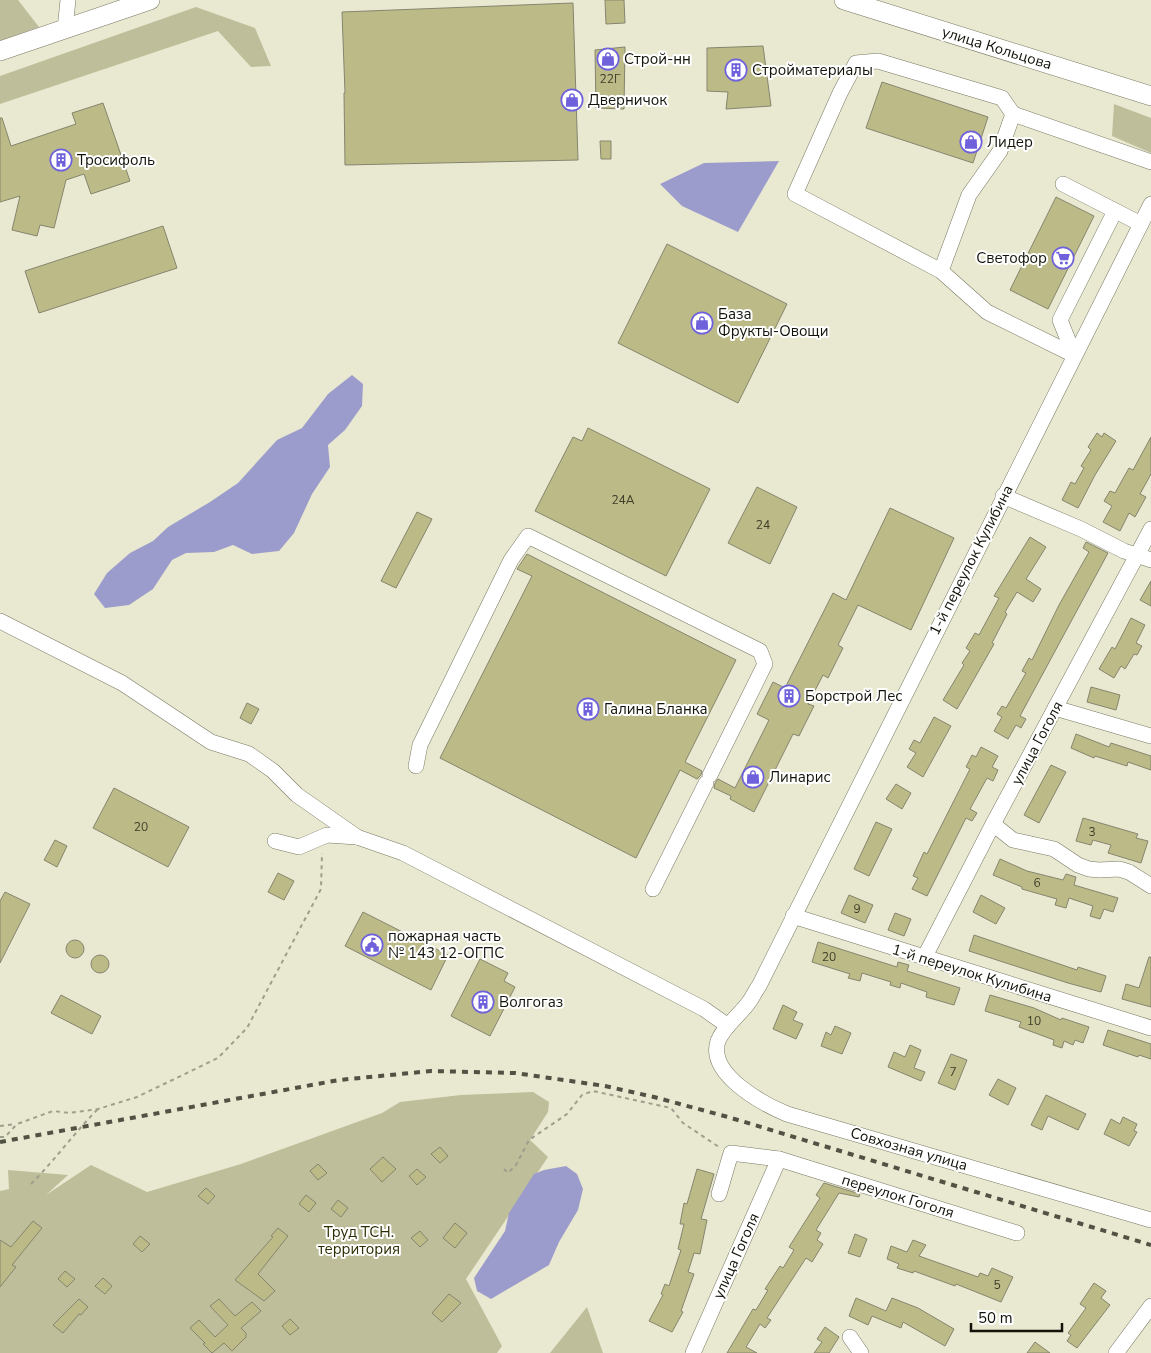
<svg xmlns="http://www.w3.org/2000/svg" width="1151" height="1353" viewBox="0 0 1151 1353" font-family="'Nunito Sans',sans-serif">
	<style>
		.green { fill: #bebe9b }
		.water { fill: #9c9ccc }
		.building { fill: #bcbb87; stroke: #85856f }
		.lines { fill: none; stroke-linecap: round; stroke-linejoin: round }
		.minor-casing { stroke: #787863; stroke-width: 16 }
		.major-casing { stroke: #787863; stroke-width: 20 }
		.path { stroke: #9e9e8c; stroke-width: 2; stroke-dasharray: 4 4; stroke-linecap: butt }
		.minor { stroke: #fff; stroke-width: 15 }
		.major { stroke: #fff; stroke-width: 19 }
		.rail { stroke: #515144; stroke-width: 4; stroke-dasharray: 6 6; stroke-linecap: butt }
		.labels { text-anchor: middle; dominant-baseline: central; stroke-width: 4; stroke-linejoin: round; paint-order: stroke }
		.number-label { font-size: 12px; fill: #3d3d29 }
		.street-label { font-size: 15px; fill: #13130a; stroke: #fff }
		.poi-label { font-size: 15px; fill: #13130a; stroke: #fff; text-anchor: start }
		.park-label { font-size: 15px; fill: #2e2c02; stroke: #fff }
	</style>
	<rect width="100%" height="100%" fill="#e9e9d1"/>
	<g class="green">
		<path d="M0,0H18L39,27L0,41Z"/>
		<path d="M196,7L255,28L271,66L251,67L218,31L0,104V76Z"/>
		<path d="M1114,104L1151,118V153L1112,136Z"/>
		<path d="M533,1092L549,1102L548,1112L530,1140L548,1157L466,1279L502,1346L497,1353H0V1191L9,1189L8,1170L68,1175L46,1195L91,1165L147,1192L241,1164L382,1113L400,1102L461,1095Z"/>
		<path d="M587,1307L603,1353H550Z"/>
	</g>
	<g class="water">
		<path d="M779,161L738,232L682,206L660,184L704,163Z"/>
		<path d="M352,375L363,384L362,406L345,430L328,445L330,467L312,494L294,533L279,551L252,554L233,545L214,552L186,553L172,560L153,589L129,605L105,608L94,594L107,573L130,553L153,541L168,527L210,502L238,483L277,440L302,428L328,394Z"/>
		<path d="M566,1166L577,1174L583,1189L578,1210L559,1242L549,1265L491,1299L477,1291L474,1278L505,1231L509,1213L534,1174L544,1170Z"/>
	</g>
	<g class="building">
		<path d="M605,0H624L625,23L606,24Z"/>
		<path d="M573,3L578,160L345,165L344,93H345L342,12Z"/>
		<path d="M763,46L771,106L726,109L728,92L707,91V48Z"/>
		<path d="M625,47L624,109L596,108L595,50Z"/>
		<path d="M882,82L988,117L973,163L866,128Z"/>
		<path d="M103,103L130,181L91,194L84,174L66,180L54,228L40,225L37,236L12,230L20,196L0,202V118H2L11,146L76,124L72,113Z"/>
		<path d="M600,141H611V159H601Z"/>
		<path d="M1056,197L1094,216L1048,309L1010,290Z"/>
		<path d="M163,226L177,268L39,313L25,271Z"/>
		<path d="M667,244L787,304L738,403L618,343Z"/>
		<path d="M588,428L710,489L666,576L535,511L573,437L582,441Z"/>
		<path d="M1097,433L1102,437L1104,433L1116,441L1095,475L1078,508L1062,500L1071,482L1075,484L1084,468L1081,466L1091,450L1088,447Z"/>
		<path d="M1151,437V474L1140,494L1146,497L1135,517L1129,513L1120,531L1103,522L1112,506L1104,501L1110,491L1115,493L1129,468L1133,470Z"/>
		<path d="M757,487L797,507L770,564L728,543Z"/>
		<path d="M890,508L954,538L911,630L858,605L838,645L843,648L828,678L823,675L808,704L814,706L799,736L793,734L754,812L730,799L731,796L714,788L715,783L718,779L735,788L769,720L757,714L773,682L785,688L833,593L846,600Z"/>
		<path d="M417,512L432,519L396,588L381,581Z"/>
		<path d="M1030,537L1046,547L1026,579L1041,589L1033,602L1017,592L1005,612L1007,614L992,643L994,644L957,709L943,700L964,665L962,663L970,651L966,648L975,633L979,635L999,598L994,596Z"/>
		<path d="M1086,542L1108,553L1020,716L1026,719L1021,728L1016,725L1008,739L994,731L1002,717L997,714L1002,706L1006,708L1026,673L1022,671L1029,658L1032,660L1059,605L1089,552L1083,548Z"/>
		<path d="M527,554L736,660L685,762L702,771L701,775L697,779L680,770L636,858L440,758L532,576L517,569Z"/>
		<path d="M1151,581V606L1140,600Z"/>
		<path d="M1131,618L1145,625L1136,643L1142,646L1137,655L1134,654L1125,669L1121,666L1114,678L1099,669L1112,647L1115,649Z"/>
		<path d="M1091,687L1120,695L1116,710L1087,702Z"/>
		<path d="M247,703L259,709L251,724L240,718Z"/>
		<path d="M934,717L951,726L923,777L907,767L916,753L909,749L914,740L920,743Z"/>
		<path d="M1076,734L1109,747L1111,743L1151,756V770L1128,762L1127,766L1095,756L1094,758L1071,748Z"/>
		<path d="M981,747L998,756L992,767L998,770L993,781L987,778L970,809L977,813L972,821L966,818L927,896L912,889L918,878L913,876L924,852L927,854L970,769L966,767L972,755L976,757Z"/>
		<path d="M1051,765L1066,772L1039,823L1024,815Z"/>
		<path d="M896,784L911,793L902,809L886,799Z"/>
		<path d="M114,788L189,827L168,867L93,828Z"/>
		<path d="M1083,818L1138,834L1136,838L1148,841L1141,863L1108,853L1111,845L1093,840L1091,845L1076,841Z"/>
		<path d="M876,822L892,829L869,876L854,869Z"/>
		<path d="M55,840L67,846L57,867L44,860Z"/>
		<path d="M1000,859L1027,871L1063,880L1066,874L1076,877L1074,885L1118,898L1113,912L1104,909L1100,919L1090,916L1093,906L1069,898L1066,908L1055,905L1057,899L1022,889V887L993,875Z"/>
		<path d="M278,873L294,881L284,900L268,892Z"/>
		<path d="M5,892L30,904L0,963V901Z"/>
		<path d="M849,895L873,905L865,923L841,913Z"/>
		<path d="M981,895L1005,908L996,924L973,912Z"/>
		<path d="M363,912L448,955L431,990L345,946Z"/>
		<path d="M895,913L911,919L904,936L888,930Z"/>
		<path d="M974,935L1077,970L1078,967L1106,976L1101,992L1068,983L969,951Z"/>
		<circle cx="75" cy="949" r="9"/>
		<path d="M818,942L897,967L898,962L909,965L907,971L960,988L954,1005L926,997L927,992L901,983L900,988L890,985L891,982L862,973L860,981L848,978L850,974L812,962Z"/>
		<circle cx="100" cy="964" r="9"/>
		<path d="M1149,957H1151V1007L1122,999L1126,984L1139,988Z"/>
		<path d="M480,959L508,973L504,981L515,987L490,1036L451,1016Z"/>
		<path d="M61,995L101,1016L92,1034L51,1013Z"/>
		<path d="M990,995L1034,1008L1061,1020L1062,1018L1089,1027L1083,1043L1075,1040L1073,1045L1064,1041L1062,1048L1053,1045L1054,1040L1019,1027L1021,1022L985,1011Z"/>
		<path d="M783,1005L797,1012L793,1020L803,1024L796,1039L773,1029Z"/>
		<path d="M835,1026L851,1033L842,1054L821,1046L826,1032L831,1035Z"/>
		<path d="M1108,1030L1151,1044V1059L1139,1055L1138,1057L1103,1045Z"/>
		<path d="M910,1045L921,1050L914,1068L925,1072L921,1081L888,1067L894,1052L905,1057Z"/>
		<path d="M951,1054L967,1060L955,1090L938,1083Z"/>
		<path d="M998,1079L1016,1088L1008,1105L989,1095Z"/>
		<path d="M1046,1095L1086,1114L1078,1130L1048,1116L1042,1130L1031,1125Z"/>
		<path d="M1123,1117L1137,1124L1134,1131L1137,1132L1129,1146L1104,1134L1111,1119L1120,1124Z"/>
		<path d="M440,1147L448,1156L440,1163L431,1154Z"/>
		<path d="M383,1157L396,1169L382,1182L370,1169Z"/>
		<path d="M318,1164L327,1173L318,1180L310,1171Z"/>
		<path d="M417,1169L426,1177L417,1185L409,1176Z"/>
		<path d="M697,1169L714,1174L701,1219L707,1220L700,1254L694,1253L688,1272L694,1274L681,1311L683,1312L672,1332L649,1321L663,1295L661,1294L665,1284L669,1286L681,1250L678,1249L684,1224H680L684,1203L687,1204Z"/>
		<path d="M824,1183L860,1194L859,1197L839,1193L816,1230L821,1233L817,1240L823,1244L812,1262L806,1258L767,1318L771,1320L765,1328L760,1324L746,1347L757,1353H727L753,1309L756,1310L768,1290L765,1289L780,1266L783,1268L794,1250L789,1247L820,1198L816,1195Z"/>
		<path d="M206,1188L215,1196L208,1204L198,1196Z"/>
		<path d="M306,1195L316,1203L309,1212L299,1204Z"/>
		<path d="M338,1200L348,1208L341,1217L331,1209Z"/>
		<path d="M33,1221L42,1228L12,1265L16,1267L0,1287V1240L11,1247Z"/>
		<path d="M455,1223L467,1233L455,1248L443,1238Z"/>
		<path d="M278,1228L288,1236L258,1274L275,1291L264,1301L235,1280L273,1237L271,1236Z"/>
		<path d="M420,1231L428,1240L420,1247L411,1238Z"/>
		<path d="M855,1234L867,1239L860,1257L848,1253Z"/>
		<path d="M140,1236L150,1244L142,1252L133,1244Z"/>
		<path d="M913,1240L926,1245L919,1256L978,1277L980,1273L988,1276L992,1268L1013,1277L1001,1302L956,1284L955,1286L914,1271L913,1273L897,1268L899,1264L887,1259L891,1246L907,1252Z"/>
		<path d="M65,1271L75,1279L67,1287L58,1279Z"/>
		<path d="M103,1278L112,1286L105,1294L95,1286Z"/>
		<path d="M1094,1283L1106,1291L1101,1298L1110,1305L1077,1348L1067,1341L1071,1335L1068,1333L1086,1308L1080,1304Z"/>
		<path d="M449,1294L461,1303L442,1322L432,1313Z"/>
		<path d="M856,1298L886,1311L892,1298L918,1308L954,1329L945,1346L903,1322L901,1328L872,1316L868,1325L849,1316Z"/>
		<path d="M79,1299L88,1307L81,1315L79,1314L63,1333L53,1325Z"/>
		<path d="M219,1299L235,1316L252,1302L261,1311L241,1328L246,1333V1337L232,1351L224,1343L212,1353L203,1344L205,1343L190,1328L199,1320L215,1337L228,1325L210,1306Z"/>
		<path d="M290,1319L299,1328L290,1335L282,1326Z"/>
		<path d="M825,1327L839,1337L829,1353H814L822,1342L817,1339Z"/>
		<path d="M1035,1342L1050,1353H1027Z"/>
	</g>
	<g class="lines">
		<g class="minor-casing">
			<g id="minor">
				<path d="M65,29L68,0"/>
				<path d="M1013,114L1151,162"/>
				<path d="M1063,184L1141,224"/>
				<path d="M1151,204L759,986C755,991 753,997 749,1002C740,1015 724,1026 718,1041C707,1074 763,1104 787,1114L1151,1220"/>
				<path d="M941,271L969,195L1000,151L1013,114L1002,98L878,61L856,63L840,93L795,194L941,271L987,312L1074,355"/>
				<path d="M1074,355L1060,320L1115,211"/>
				<path d="M1003,496L1081,529L1124,551L1151,560"/>
				<path d="M0,621L122,683L211,742L249,754L273,771L297,795L357,837L403,853L704,1009L728,1026"/>
				<path d="M1055,708L1151,736"/>
				<path d="M416,766L420,745L511,560L528,536L760,651L765,664L710,775"/>
				<path d="M993,824L1013,840L1054,849L1078,865L1089,869L1099,870L1119,869L1129,872L1151,886"/>
				<path d="M275,841L299,847L327,835L357,837"/>
				<path d="M653,889L706,783"/>
				<path d="M793,916L1151,1028"/>
				<path d="M924,958L993,824L1151,529"/>
				<path d="M719,1194L731,1153L779,1159L1017,1233"/>
				<path d="M850,1337L861,1353"/>
				<path d="M693,1353L779,1159"/>
				<path d="M1116,1353L1151,1306"/>
			</g>
		</g>
		<g class="major-casing">
			<g id="major">
				<path d="M844,0L1151,96"/>
				<path d="M0,51L150,0"/>
			</g>
		</g>
		<g class="path">
			<path d="M0,1126L15,1124"/>
			<path d="M0,1137H5L17,1124L53,1111L69,1113L98,1109L137,1097L218,1058L247,1028L321,889L322,853"/>
			<path d="M504,1169L508,1173L516,1165L529,1140L567,1114L582,1095L593,1091L671,1108L683,1123L719,1147"/>
			<path d="M31,1184C55,1160 74,1133 98,1109"/>
		</g>
		<use href="#minor" class="minor"/>
		<use href="#major" class="major"/>
		<path class="rail" d="M0,1142L339,1080L431,1071L515,1073L605,1086L654,1097L728,1117L1151,1245"/>
	</g>
	<defs>
		<g id="shop-ring" transform="scale(1.125)"><circle r="9.5" fill="#fff" stroke="#6e61db" stroke-width="1.5"/><path d="M-5-2.5h2.3a2.7 3.5 0 0 1 5.4 0H5L5.5 6h-11ZM-1.5-2.5h3a1.5 2.3 0 0 0-3 0Z" fill="#6e61db"/></g>
		<g id="building-ring" transform="scale(1.125)"><circle r="9.5" fill="#fff" stroke="#6e61db" stroke-width="1.5"/><path d="M-4-6H4V6H1V3H-1V6H-4ZM-2.5-4.3h1.7v1.8h-1.7ZM.8-4.3h1.7v1.8H.8ZM-2.5-1h1.7V.8h-1.7ZM.8-1h1.7V.8H.8Z" fill="#6e61db"/></g>
		<g id="supermarket-ring" transform="scale(1.125)"><circle r="9.5" fill="#fff" stroke="#6e61db" stroke-width="1.5"/><path d="M-6-5.5h2.5l.6 2H6L4.5 2H-2.5L-4.4-4H-6ZM-1.5 3.2a1.3 1.3 0 1 0 .1 0ZM3 3.2a1.3 1.3 0 1 0 .1 0Z" fill="#6e61db"/></g>
		<g id="civic-ring" transform="scale(1.125)"><circle r="9.5" fill="#fff" stroke="#6e61db" stroke-width="1.5"/><path d="M-.6-6.5H3V-4.5H.6V-3L4-1V1h2V6H-6V1h2V-1L-.6-3ZM-1.2 2.5V6h2.4V2.5Z" fill="#6e61db"/></g>
	</defs>
	<g fill-rule="evenodd">
		<use href="#shop-ring" x="608" y="59"/>
		<use href="#building-ring" x="736" y="70"/>
		<use href="#shop-ring" x="572" y="100"/>
		<use href="#shop-ring" x="971" y="142"/>
		<use href="#building-ring" x="61" y="160"/>
		<use href="#supermarket-ring" x="1063" y="258"/>
		<use href="#shop-ring" x="702" y="323"/>
		<use href="#building-ring" x="789" y="696"/>
		<use href="#building-ring" x="588" y="709"/>
		<use href="#shop-ring" x="753" y="777"/>
		<use href="#civic-ring" x="372" y="945"/>
		<use href="#building-ring" x="483" y="1002"/>
	</g>
	<g class="labels">
		<g class="number-label">
			<text x="610" y="79">22Г</text>
			<text x="623" y="500">24А</text>
			<text x="763" y="525">24</text>
			<text x="141" y="827">20</text>
			<text x="1092" y="832">3</text>
			<text x="1037" y="883">6</text>
			<text x="857" y="909">9</text>
			<text x="829" y="957">20</text>
			<text x="1034" y="1021">10</text>
			<text x="953" y="1072">7</text>
			<text x="997" y="1285">5</text>
		</g>
		<g class="street-label">
			<text transform="translate(997 48) rotate(17)">улица Кольцова</text>
			<text transform="translate(971 560) rotate(-63)">1-й переулок Кулибина</text>
			<text transform="translate(1037 743) rotate(-62)">улица Гоголя</text>
			<text transform="translate(972 973) rotate(17)">1-й переулок Кулибина</text>
			<text transform="translate(909 1149) rotate(16)">Совхозная улица</text>
			<text transform="translate(898 1196) rotate(17)">переулок Гоголя</text>
			<text transform="translate(736 1256) rotate(-66)">улица Гоголя</text>
		</g>
		<g class="poi-label">
			<text x="624" y="59">Строй-нн</text>
			<text x="752" y="70">Стройматериалы</text>
			<text x="588" y="100">Дверничок</text>
			<text x="987" y="142">Лидер</text>
			<text x="77" y="160">Тросифоль</text>
			<text x="1047" y="258" text-anchor="end">Светофор</text>
			<text x="718" y="314">База<tspan x="718" dy="17">Фрукты-Овощи</tspan></text>
			<text x="805" y="696">Борстрой Лес</text>
			<text x="604" y="709">Галина Бланка</text>
			<text x="769" y="777">Линарис</text>
			<text x="388" y="936">пожарная часть<tspan x="388" dy="17">№ 143 12-ОГПС</tspan></text>
			<text x="499" y="1002">Волгогаз</text>
		</g>
		<g class="park-label">
			<text x="359" y="1232">Труд ТСН.<tspan x="359" dy="17">территория</tspan></text>
		</g>
	</g>
	<path d="M971 1323v8h91v-8" fill="none" stroke="#13130a" stroke-width="2.5"/>
	<text x="978" y="1323" font-size="15" fill="#13130a" stroke="#ffffff" stroke-width="4" paint-order="stroke">50 m</text>
</svg>
